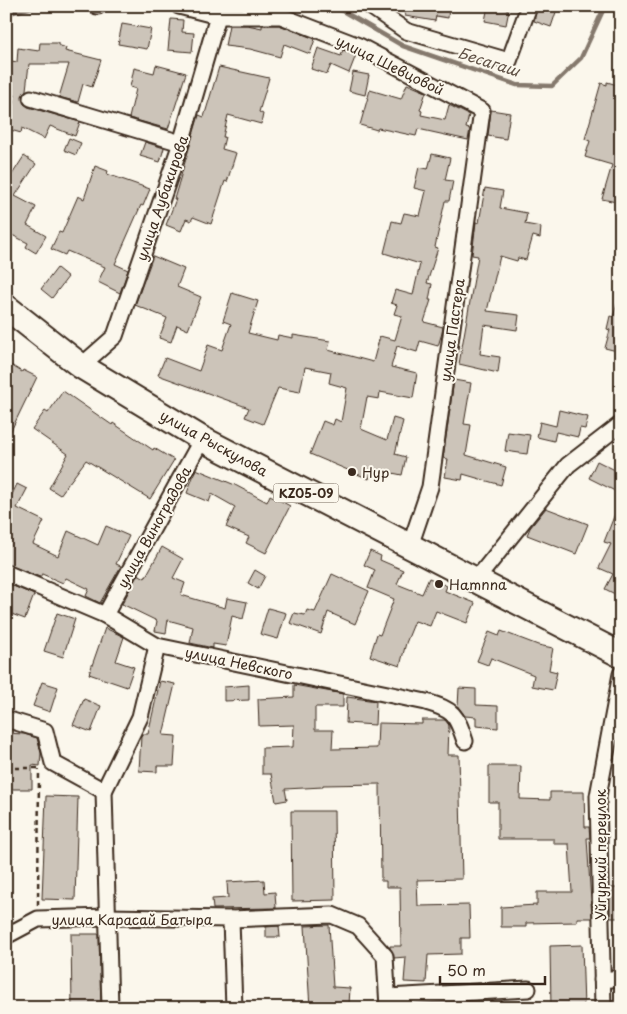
<svg xmlns="http://www.w3.org/2000/svg" width="627" height="1014" viewBox="0 0 627 1014" font-family="'Playpen Sans',sans-serif">
	<style>
		.lines { fill: none; stroke-linecap: round; stroke-linejoin: round }
		.stream { stroke: #85796d; stroke-width: 4.5 }
		.building { fill: #ccc4b9; stroke: #3b2a1e }
		.minor-casing { stroke: #3b2a1e; stroke-width: 19 }
		.primary-casing { stroke: #3b2a1e; stroke-width: 28 }
		.path { stroke: #3b2a1e; stroke-width: 2.5; stroke-dasharray: 5 4; stroke-linecap: butt }
		.minor { stroke: #fbf7ec; stroke-width: 15 }
		.primary { stroke: #fbf7ec; stroke-width: 24 }
		.poi-dot { fill: #3b2a1e; stroke: #fbf7ec; stroke-width: 2 }
		.labels { text-anchor: middle; dominant-baseline: central; stroke-width: 4; stroke-linejoin: round; paint-order: stroke }
		.shield { fill: #fbf7ec; stroke: #75685c; stroke-width: 1 }
		.shield-label { font-size: 12px; font-weight: bold; fill: #3b2a1e }
		.street-label { font-size: 14px; fill: #3b2a1e; stroke: #fbf7ec }
		.poi-label { font-size: 14px; fill: #3b2a1e; stroke: #fbf7ec; text-anchor: start }
		.water-label { font-size: 15px; font-style: italic; fill: #605246; stroke: #fbf7ec }
	</style>
	<rect width="100%" height="100%" fill="#fbf7ec"/>
	<filter id="ink" filterUnits="userSpaceOnUse"><feTurbulence type="fractalNoise" baseFrequency=".02" numOctaves="2"/><feDisplacementMap in="SourceGraphic" scale="10" xChannelSelector="R" yChannelSelector="G"/><feConvolveMatrix kernelMatrix="1 2 1 2 8 2 1 2 1" color-interpolation-filters="sRGB"/></filter>
	<g filter="url(#ink)">
		<g class="lines">
			<g class="stream">
				<path d="M334,6L403,46L517,85L552,86L581,58L605,6"/>
				<path d="M6,14L36,6"/>
			</g>
		</g>
		<g class="building">
			<path d="M406,6H449L448,18L436,16L435,21L405,16Z"/>
			<path d="M488,6H502V8L509,10L506,25L485,21Z"/>
			<path d="M538,6H558L551,27L534,21Z"/>
			<path d="M171,19L183,20L182,32L194,33L192,52L168,50Z"/>
			<path d="M122,24L151,29L147,49L118,44Z"/>
			<path d="M229,25H247L262,28V25H279L315,39L310,54L284,44L280,57L250,49L225,46Z"/>
			<path d="M40,43H58V45L66,48L65,51L101,60L92,87L83,84L78,102L59,97L69,64H29L26,90L22,96L24,104L28,107L80,122L75,136L50,126L44,139L22,128L21,133L7,129L15,95L6,94V60L17,62L18,48L39,51Z"/>
			<path d="M318,48L341,56L343,50L356,55L349,73L331,65L327,74L311,69Z"/>
			<path d="M156,65L186,73L168,129L129,118L136,89L130,87L134,68L154,73Z"/>
			<path d="M219,67L269,78L259,112L263,114L261,124L228,115L223,137H225L222,149L236,153L227,182L225,181L211,224L193,217L191,221L186,219L181,231L166,225L176,199H174L199,115L204,117Z"/>
			<path d="M353,72L369,75L365,95L349,91Z"/>
			<path d="M607,82L621,86V203L602,199L612,165L585,157L590,141L585,139L601,83L607,85Z"/>
			<path d="M407,84L426,92L420,110L422,111L421,115L445,120L449,105L469,115L466,128L470,129L468,140L418,129L416,136L378,128L377,130L360,125L370,90L401,99Z"/>
			<path d="M491,110L510,113L506,139L488,136Z"/>
			<path d="M69,138L81,143L76,155L64,150Z"/>
			<path d="M145,142L164,148L160,162L140,156Z"/>
			<path d="M432,154L450,158L445,180L453,181L449,201H445L435,247L438,248L427,283L432,284L429,300H431L424,322L443,327L442,333L438,346L420,341L417,352L397,346L391,367L417,373L413,398L380,392L379,399L367,397L361,429L387,440L393,418L403,421L395,454L406,457L402,475L373,469L369,479L310,454L323,421L333,425L335,419L341,422L347,388L329,383L331,372L305,367L300,392L278,388L263,424L245,417L249,408L158,375L165,358L199,371L208,345L222,350L231,324L223,321L232,293L258,301L248,333L277,340L278,335L293,338V335L330,341L328,350L373,362L380,336L395,340L402,316L394,314L397,305L391,303L395,290L413,295L420,264L384,253L392,221L401,223L404,213L420,216L426,191L414,188L419,167L428,169Z"/>
			<path d="M24,156L36,164L15,196L36,207L27,225L46,236L36,253L26,247L28,243L6,232V184Z"/>
			<path d="M95,166L108,171L107,174L150,189L143,206L141,205L115,264L128,270L120,293L98,282L105,267L67,251L65,255L51,249L59,232L62,233L78,196L84,199Z"/>
			<path d="M485,188L503,191L500,208L527,213L525,224L541,227L540,238L533,236L526,260L518,258L517,261L500,256L487,311L519,315L517,330L484,325L480,354L500,357L498,373L459,364L478,256L472,255L476,222L479,223Z"/>
			<path d="M153,256L184,269L177,287L201,297L188,330L177,325L171,342L159,338L167,318L135,305Z"/>
			<path d="M57,268L68,277L52,298L41,289Z"/>
			<path d="M617,304H621V352L605,348L610,330L607,329L610,316L613,317Z"/>
			<path d="M6,362L22,372L23,370L37,377L6,441Z"/>
			<path d="M454,380L471,383L464,424L471,425L466,455L506,467L501,485L463,474L462,480L445,477L448,459L443,458Z"/>
			<path d="M63,391L112,425L113,423L153,450L154,448L174,460L150,499L86,460L60,495L49,488L68,454L32,429L45,411L48,413Z"/>
			<path d="M559,410L588,417L585,429L580,428L578,437L556,432L554,441L537,437L540,422L556,426Z"/>
			<path d="M508,432L530,435L527,454L505,451Z"/>
			<path d="M597,461L621,473V494L589,478Z"/>
			<path d="M196,469L235,485L267,502L270,495L290,506L266,553L246,543L249,537L226,527L235,507L212,494L209,502L187,493Z"/>
			<path d="M17,484L27,489L17,508L44,521L33,544L58,556L68,531L98,545L106,526L129,536L116,564L121,566L100,603L86,596L89,589L66,578L63,583L42,574L40,577L6,564V533L13,518H12L8,526L6,525V502L8,503Z"/>
			<path d="M620,501L621,548L617,556L621,557V597L605,589L613,574L599,568L611,544L604,542Z"/>
			<path d="M546,508L588,524L576,554L527,535L530,528Z"/>
			<path d="M162,547L183,559L173,578L185,583L181,595L225,608L227,598L247,602L243,619L232,616L226,646L213,644V648L190,643L193,627L168,620L166,633L155,631L157,621L122,604L138,574L145,578Z"/>
			<path d="M370,551L381,556L380,560L403,570L397,584L422,594L429,578L447,586L445,591L475,603L467,623L436,611L430,626L415,621L406,643L400,666L370,656L377,634L380,635L394,599L368,588L375,570L364,565Z"/>
			<path d="M255,570L265,576L258,589L248,583Z"/>
			<path d="M332,574L369,591L355,624L328,612L321,634L290,623L294,613L305,615L307,610L315,612Z"/>
			<path d="M6,583L34,595L25,619L6,612Z"/>
			<path d="M268,608L286,613L278,639L260,634Z"/>
			<path d="M57,613L75,619L63,657L44,651Z"/>
			<path d="M105,628L124,637L116,661L134,667L127,687L89,674Z"/>
			<path d="M501,631L538,645L553,648L549,670L557,672L553,690L532,686L534,675L491,658L488,665L477,661L489,632L499,636Z"/>
			<path d="M160,681L175,684L163,735L176,736L174,766H157V772L139,771L141,736L142,734H148Z"/>
			<path d="M42,682L58,687L50,712L33,706Z"/>
			<path d="M249,685V700L224,701V687Z"/>
			<path d="M294,685L343,694V707H315V730H333L332,749L377,748L378,723L422,724V720H445L449,725L448,755H459L462,879L417,880L418,906L469,905L470,938H461V954L428,955L426,983L404,982L406,957L394,958L390,948V946H401L400,887H386V881H381L380,784L323,785V787L285,789L287,800L276,802L271,774H262V748L293,747L294,725L259,726L258,699L294,697Z"/>
			<path d="M459,688L476,689V705L498,706V728L476,726V717L465,716L458,707Z"/>
			<path d="M347,697L376,701L375,725L346,723Z"/>
			<path d="M84,699L101,706L91,732L73,725Z"/>
			<path d="M6,733L24,734L37,738L41,753L40,766L32,765V789H6Z"/>
			<path d="M489,766H521L520,799L550,800V792H584L585,827H589L590,838H587L592,918H577V922L526,923V927H501V907L537,905V892H572L569,844H554V839H498V802H489Z"/>
			<path d="M46,796L78,797L75,900L42,899Z"/>
			<path d="M291,811H334L335,900L292,901Z"/>
			<path d="M264,880L265,893L275,892L276,908L213,909L212,899L228,898L227,882Z"/>
			<rect x="610" y="888" width="11" height="30"/>
			<path d="M329,925L333,987L350,988L349,1005H334V1008H310L305,926Z"/>
			<path d="M279,926L280,937H266V927Z"/>
			<path d="M71,934H99L101,1008H72Z"/>
			<path d="M582,945L584,1008H551L550,946Z"/>
		</g>
		<g class="lines">
			<g class="minor-casing">
				<g id="minor">
					<path d="M97,6H98"/>
					<path d="M179,6L218,16H281L359,46L482,111L430,487L410,546"/>
					<path d="M370,6L406,31L509,61L529,6"/>
					<path d="M31,98L181,143"/>
					<path d="M81,366L115,336L181,143L218,16"/>
					<path d="M6,573L105,615L157,646L426,702C454,710 456,714 465,741"/>
					<path d="M476,580L568,465L621,424"/>
					<path d="M105,615L202,439"/>
					<path d="M6,719L45,731L53,763L104,791L140,717L157,646"/>
					<path d="M104,791L110,1008"/>
					<path d="M231,919L234,1008"/>
					<path d="M6,936L38,919L107,917L231,919L332,915L358,926L385,956L388,1008"/>
					<path d="M602,980L621,978"/>
					<path d="M388,997L528,989"/>
					<path d="M603,1008L598,796L621,674"/>
				</g>
			</g>
			<g class="primary-casing">
				<path id="primary" d="M6,307L81,366L202,439L621,655"/>
			</g>
			<g class="path">
				<path d="M6,768H41"/>
				<path d="M38,905L39,769"/>
			</g>
			<use href="#minor" class="minor"/>
			<use href="#primary" class="primary"/>
		</g>
	</g>
	<g class="poi-dot">
		<circle cx="352" cy="472" r="5"/>
		<circle cx="439" cy="584" r="5"/>
	</g>
	<g class="labels">
		<rect class="shield" x="273.5" y="483.5" width="65" height="19" rx="4"/>
		<g class="shield-label">
			<text x="306" y="493">KZ05-09</text>
		</g>
		<g class="street-label">
			<text transform="translate(390 65) rotate(26)">улица Шевцовой</text>
			<text transform="translate(162 198) rotate(-71)">улица Аубакирова</text>
			<text transform="translate(452 330) rotate(-82)">улица Пастера</text>
			<text transform="translate(214 443) rotate(29)">улица Рыскулова</text>
			<text transform="translate(154 527) rotate(-61)">улица Виноградова</text>
			<text transform="translate(239 663) rotate(12)">улица Невского</text>
			<text transform="translate(600 855) rotate(-90)">Уйгуркий переулок</text>
			<text x="132" y="919">улица Карасай Батыра</text>
		</g>
		<g class="poi-label">
			<text x="362" y="472">Hyp</text>
			<text x="449" y="584">Hamnna</text>
		</g>
		<g class="water-label">
			<text transform="translate(489 61) rotate(18)">Бесагаш</text>
		</g>
	</g>
	<rect width="627" height="1014" fill="none" stroke="#fbf7ec" stroke-width="25"/>
	<rect x="12" y="12" width="602" height="989" fill="none" stroke="#3b2a1e" stroke-width="2" filter="url(#ink)"/>
	<path d="M440 976v8h105v-8" fill="none" stroke="#3b2a1e" stroke-width="2.5"/>
	<text x="447" y="976" font-size="15" fill="#3b2a1e" stroke="#fbf7ec" stroke-width="4" paint-order="stroke">50 m</text>
</svg>
